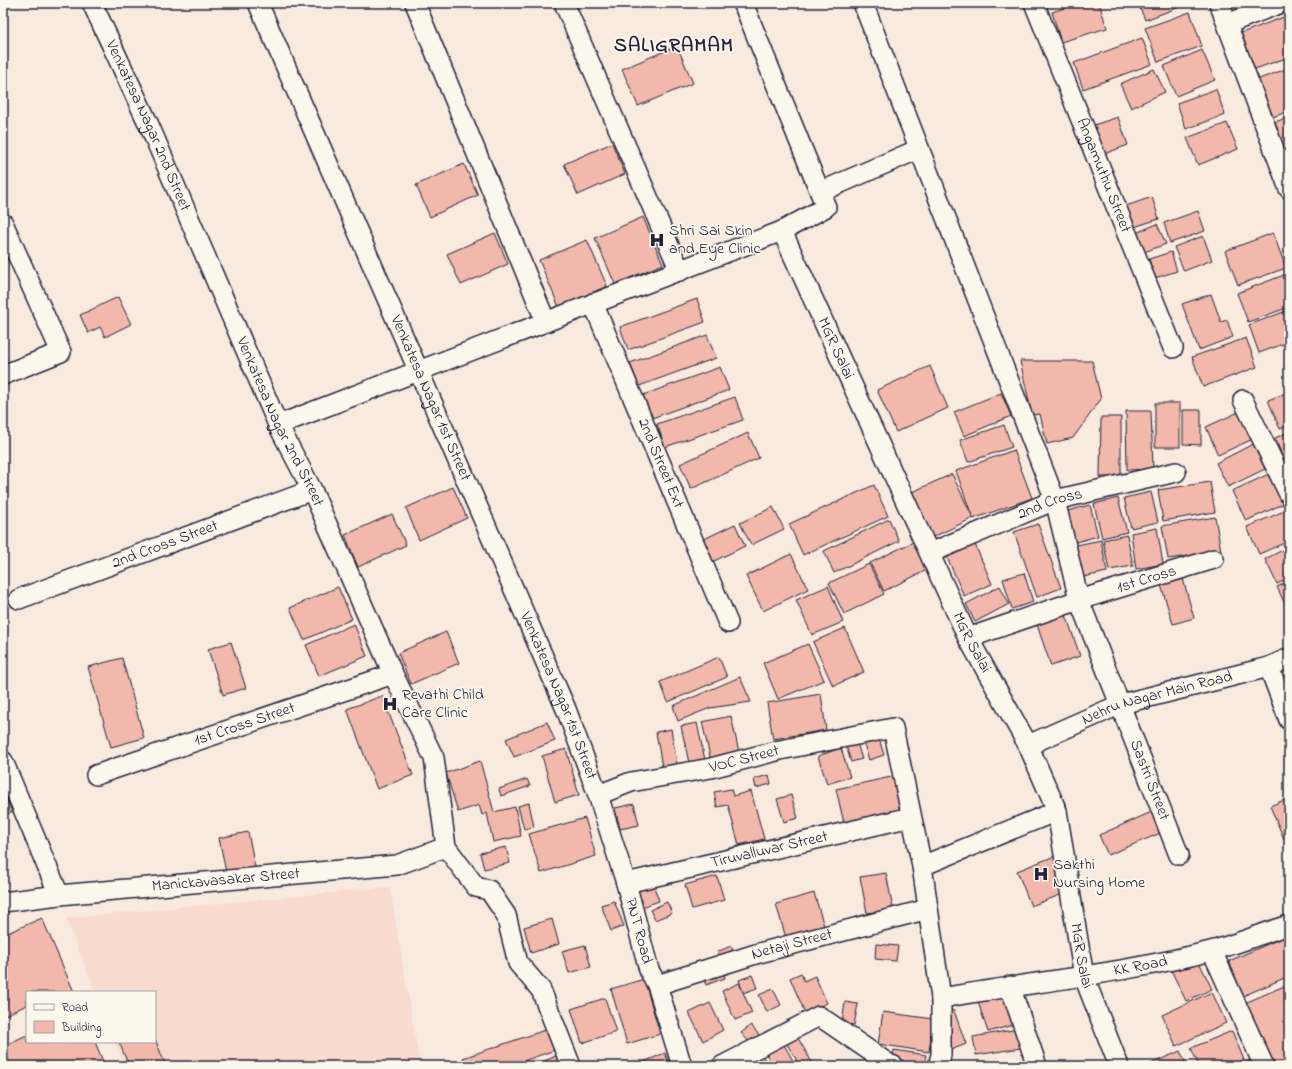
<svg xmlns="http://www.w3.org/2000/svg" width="1292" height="1069" viewBox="0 0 1292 1069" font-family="'Indie Flower',sans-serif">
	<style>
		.built { fill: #f7dbcf }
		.building { fill: #f2b8ab; stroke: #22223b }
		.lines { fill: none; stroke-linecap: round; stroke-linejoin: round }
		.minor-casing { stroke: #22223b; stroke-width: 22 }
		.minor { stroke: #fbf7ec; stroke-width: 19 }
		.labels { text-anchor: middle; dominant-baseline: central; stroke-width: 3.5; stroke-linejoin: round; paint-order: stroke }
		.street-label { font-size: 16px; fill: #22223b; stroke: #fbf7ec }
		.poi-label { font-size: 16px; fill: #22223b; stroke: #fbf7ec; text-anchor: start }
		.district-label { font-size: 20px; font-weight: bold; letter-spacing: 1px; fill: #22223b; stroke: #fbf7ec }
	</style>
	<rect width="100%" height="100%" fill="#f9eadf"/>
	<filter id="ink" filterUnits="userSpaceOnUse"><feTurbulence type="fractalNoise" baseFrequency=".025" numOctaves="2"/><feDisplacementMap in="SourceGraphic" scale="8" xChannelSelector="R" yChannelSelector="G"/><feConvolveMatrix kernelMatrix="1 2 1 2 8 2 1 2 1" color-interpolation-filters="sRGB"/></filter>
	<g filter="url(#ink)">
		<path class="built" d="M390,887L420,1066H125L115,1042H155V992H95L66,918Z"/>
		<g class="building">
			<path d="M1081,3H1099L1107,28L1061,42L1052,12Z"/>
			<path d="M1138,3H1188V4L1145,20Z"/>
			<path d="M1226,3H1254L1229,12Z"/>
			<path d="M1190,12L1202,46L1158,62L1145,28Z"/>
			<path d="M1289,15V57L1252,70L1239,34Z"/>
			<path d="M1142,38L1152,64L1083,89L1074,63Z"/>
			<path d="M677,46L693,83L638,106L622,69Z"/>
			<path d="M1202,50L1215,80L1176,96L1164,66Z"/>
			<path d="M1289,68V111L1270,118L1256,80Z"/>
			<path d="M1154,69L1165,92L1131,108L1120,84Z"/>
			<path d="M1216,89L1225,115L1186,129L1177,103Z"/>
			<path d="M1118,117L1128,145L1104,154L1094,125Z"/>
			<path d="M1289,117V162L1284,164L1269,124Z"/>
			<path d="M1227,123L1238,149L1198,165L1187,138Z"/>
			<path d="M612,143L625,174L578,195L564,164Z"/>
			<path d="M464,164L478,195L430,217L416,185Z"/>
			<path d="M1152,197L1159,219L1134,227L1126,206Z"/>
			<path d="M1198,211L1205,231L1170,243L1164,223Z"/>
			<path d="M643,217L663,264L615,284L595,238Z"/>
			<path d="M1157,224L1166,244L1144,252L1136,233Z"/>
			<path d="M495,233L508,264L461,285L447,254Z"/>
			<path d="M1273,233L1286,268L1238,285L1225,251Z"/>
			<path d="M1203,236L1212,260L1184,271L1174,247Z"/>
			<path d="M587,240L607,286L559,307L539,260Z"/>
			<path d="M1171,252L1177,271L1155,278L1149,259Z"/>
			<path d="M1284,275L1289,289V307L1248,322L1237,293Z"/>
			<path d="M1211,294L1221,322L1227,320L1233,337L1199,350L1182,304Z"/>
			<path d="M118,297L131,324L105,337L100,327L88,333L80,315Z"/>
			<path d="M697,299L705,322L628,350L620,327Z"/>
			<path d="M1289,310V342L1259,353L1249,325Z"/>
			<path d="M707,335L716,358L639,386L630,363Z"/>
			<path d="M1246,338L1257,367L1203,387L1192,357Z"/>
			<path d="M1020,361H1092L1101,399L1073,438L1047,444L1040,414L1032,415Z"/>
			<path d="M930,366L948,408L896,432L877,390Z"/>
			<path d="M720,367L729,390L652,418L643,395Z"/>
			<path d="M1289,392V425L1280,429L1268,400Z"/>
			<path d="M1001,393L1011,416L964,436L954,412Z"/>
			<path d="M735,397L743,420L665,447L657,424Z"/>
			<rect x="1155" y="403" width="25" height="44"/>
			<path d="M1183,410H1201V445L1183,444Z"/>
			<path d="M1126,411H1151L1153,469L1127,470Z"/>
			<path d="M1241,411L1253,439L1218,455L1206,427Z"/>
			<path d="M1101,417H1121V477H1100Z"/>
			<path d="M1004,425L1012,447L968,462L960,440Z"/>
			<path d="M1289,432V472L1275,438Z"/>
			<path d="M748,433L759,458L691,489L680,464Z"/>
			<path d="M1253,444L1265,469L1228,487L1216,463Z"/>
			<path d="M1014,450L1032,498L973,519L956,471Z"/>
			<path d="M952,474L973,518L931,538L910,493Z"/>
			<path d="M1269,474L1283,504L1246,521L1232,491Z"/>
			<path d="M1210,482L1215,512L1163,521L1158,490Z"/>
			<path d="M874,485L888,516L803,555L789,524Z"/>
			<path d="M453,487L467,518L419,540L406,508Z"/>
			<path d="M1151,492L1158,522L1131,528L1124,498Z"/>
			<path d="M1118,498L1127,532L1102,538L1094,504Z"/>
			<path d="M1090,505L1098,536L1072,543L1064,512Z"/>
			<path d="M773,507L784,529L751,545L740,523Z"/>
			<path d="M1284,511L1289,522V541L1259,554L1247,527Z"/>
			<path d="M392,514L406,545L358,567L345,535Z"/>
			<path d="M1215,517L1221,551L1168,559L1162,526Z"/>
			<path d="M889,519L899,541L834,573L824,551Z"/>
			<path d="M735,524L745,546L710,563L700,541Z"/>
			<path d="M1038,524L1061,588L1037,597L1014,532Z"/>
			<path d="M1157,528L1163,564L1136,569L1131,533Z"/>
			<path d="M1127,535L1133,566L1109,570L1103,540Z"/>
			<path d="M1101,540L1107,572L1079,578L1072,546Z"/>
			<path d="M915,541L929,569L884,591L870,563Z"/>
			<path d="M974,542L992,584L964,596L946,555Z"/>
			<path d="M1289,547V578L1277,584L1265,559Z"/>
			<path d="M791,554L808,589L763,611L746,576Z"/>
			<path d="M869,564L884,594L844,614L829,583Z"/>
			<path d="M1024,573L1033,602L1012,609L1003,579Z"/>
			<path d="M1183,579L1194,618L1173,624L1161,585Z"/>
			<path d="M1289,581V613L1277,587Z"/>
			<path d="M828,586L843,622L812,635L796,600Z"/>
			<path d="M1000,586L1009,604L975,622L966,604Z"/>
			<path d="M338,587L352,619L304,640L290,608Z"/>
			<path d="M1065,612L1080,656L1051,666L1036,622Z"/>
			<path d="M354,624L367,656L319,676L306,645Z"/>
			<path d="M845,628L864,672L833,686L813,642Z"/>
			<path d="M446,632L459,663L411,684L398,653Z"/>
			<path d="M231,642L246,688L223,695L208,649Z"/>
			<path d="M808,644L824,680L778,699L763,663Z"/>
			<path d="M719,657L727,677L668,702L660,682Z"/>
			<path d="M122,658L144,738L111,747L88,667Z"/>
			<path d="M740,677L751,702L710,708L678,721L673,706Z"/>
			<path d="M821,694L826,730L773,739L767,703Z"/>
			<path d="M382,696L413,775L377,789L347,709Z"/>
			<path d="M731,716L739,752L711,761L702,722Z"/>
			<path d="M547,722L555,741L514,757L506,739Z"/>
			<path d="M697,723L705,760L689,763L681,726Z"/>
			<path d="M671,729L678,769L663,772L656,732Z"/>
			<path d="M879,739L884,755L869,760L864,744Z"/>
			<path d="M857,743L862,759L851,762L846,746Z"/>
			<path d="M841,748L850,777L827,784L818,756Z"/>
			<path d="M566,749L579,795L555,802L542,756Z"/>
			<path d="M480,761L494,812L515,807L521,836L493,842L487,813L482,815L479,805L458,812L446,773Z"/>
			<path d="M769,775L771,784L756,788L754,779Z"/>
			<path d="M900,775L907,808L844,823L836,789Z"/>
			<path d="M527,779L530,786L501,796L499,789Z"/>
			<path d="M731,789L733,796L751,791L764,839L739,845L728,805L717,807L714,792Z"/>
			<path d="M3,791L12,812L3,816Z"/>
			<path d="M791,795L798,818L784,822L777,799Z"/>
			<path d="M1289,798V851L1270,806Z"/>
			<path d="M529,803L534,827L524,829L518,806Z"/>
			<path d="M634,804L639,825L620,829L615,808Z"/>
			<path d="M1154,811L1163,832L1108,855L1099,835Z"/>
			<path d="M585,818L596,856L541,873L529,834Z"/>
			<path d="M248,832L256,872L227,877L219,838Z"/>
			<path d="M506,847L510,863L484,869L480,853Z"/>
			<path d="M1055,856L1068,892L1031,906L1017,871Z"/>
			<path d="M886,873L893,909L867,913L860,877Z"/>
			<path d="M717,876L724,900L692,909L685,885Z"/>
			<path d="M653,884L659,901L642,907L636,890Z"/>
			<path d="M814,893L824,926L786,938L776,904Z"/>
			<path d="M614,901L624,926L611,931L601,905Z"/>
			<path d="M667,902L672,913L655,920L650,910Z"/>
			<path d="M42,918L74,992H27V1005L3,1016V935Z"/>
			<path d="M552,919L559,944L531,953L524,927Z"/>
			<path d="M1284,937L1289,948V976L1243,996L1229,961Z"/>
			<path d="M876,944L898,946L896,961L875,959Z"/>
			<path d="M585,945L591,967L569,973L562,951Z"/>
			<path d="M731,946L733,951L719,956L717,952Z"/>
			<path d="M1193,958L1197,965L1200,964L1212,989L1186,1001L1170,968Z"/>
			<path d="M722,970L725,978L706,985L703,977Z"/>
			<path d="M801,973L804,981L815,976L827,1003L805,1013L790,978Z"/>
			<path d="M752,975L757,988L743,993L739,980Z"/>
			<path d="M644,979L660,1034L627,1044L611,989Z"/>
			<path d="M739,983L752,1013L735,1020L722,991Z"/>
			<path d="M1289,984V1064L1273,1066L1245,1003Z"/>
			<path d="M773,989L781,1005L767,1012L759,995Z"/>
			<path d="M1212,992L1226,1023L1176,1046L1162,1015Z"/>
			<path d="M1008,993L1017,1024L988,1032L978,1002Z"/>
			<path d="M605,998L616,1032L582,1043L571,1009Z"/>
			<path d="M845,1002L858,1004L854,1025L842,1023Z"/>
			<path d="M710,1003L723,1030L703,1041L689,1013Z"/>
			<path d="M949,1010L954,1011L966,1044L951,1050Z"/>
			<path d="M883,1012L933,1019L929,1052L878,1044Z"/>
			<path d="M751,1025L759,1035L750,1043L741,1033Z"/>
			<path d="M548,1029L555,1050L509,1066H465L463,1058Z"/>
			<path d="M1018,1029L1021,1048L976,1055L973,1037Z"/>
			<path d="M1232,1031L1244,1060L1229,1066H1199L1191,1048Z"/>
			<path d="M27,1035V1042H95L105,1066H10L3,1046Z"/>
			<path d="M798,1038L814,1066H800L787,1044Z"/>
			<path d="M155,1039L166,1066H129L119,1042H155Z"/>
			<path d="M783,1043L796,1066H773L765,1052Z"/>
			<path d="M894,1050L926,1055L924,1066L892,1061Z"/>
			<path d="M1180,1051L1187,1066H1146Z"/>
			<path d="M665,1053L670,1066H634Z"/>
			<path d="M761,1053L768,1066H738Z"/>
			<path d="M558,1055L563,1066H533Z"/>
			<path d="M1250,1060L1253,1066H1238Z"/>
		</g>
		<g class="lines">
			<g class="minor-casing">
				<g id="minor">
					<path id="s1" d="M92,3L149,125L278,425L312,490L393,674L434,758L446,847L476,887L489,890L506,915L518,963L541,990L571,1066"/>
					<path id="s2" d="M258,3L566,709L598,795L626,883L649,970L657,985L682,1066"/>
					<path d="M415,3L545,320"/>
					<path d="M564,3L680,271"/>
					<path id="s3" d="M863,3L1055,500L1079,600L1179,855"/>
					<path id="s4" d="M1034,3L1173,348"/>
					<path d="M1219,3L1289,189"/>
					<path d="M1227,24L1281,3"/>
					<path d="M820,192L919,149"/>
					<path d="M3,223L61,352L3,375"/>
					<path id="s5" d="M782,231L968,638L1028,745L1057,811L1084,977L1119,1066"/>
					<path id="s6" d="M593,303L728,623"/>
					<path d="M1243,400L1289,494"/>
					<path d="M278,425L782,231L826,207L743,3"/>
					<path id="s7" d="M930,553L1055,500L1176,472"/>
					<path id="s8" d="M19,599L312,490"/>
					<path id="s9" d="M968,638L1079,600L1214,559"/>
					<path d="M1269,667L1289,720"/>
					<path id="s10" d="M1028,745L1121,704L1269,667L1289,658"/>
					<path d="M3,761L59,895"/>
					<path id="s11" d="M96,775L393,674"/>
					<path id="s12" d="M598,795L631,782L711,768L780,750L893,728L922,866L941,998V1055L938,1066"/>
					<path d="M922,866L1057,811"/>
					<path id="s13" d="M626,883L911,817"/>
					<path id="s14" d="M3,902L59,895L397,865L446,847"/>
					<path d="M1212,951L1264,1066"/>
					<path id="s15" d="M657,985L759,953L928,909"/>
					<path d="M1010,986L1037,1066"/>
					<path id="s16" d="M941,998C1031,982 1122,974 1211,951C1237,944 1263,933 1289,925"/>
					<path d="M722,1066L819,1016L889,1064L894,1066"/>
				</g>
			</g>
			<use href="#minor" class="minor"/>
		</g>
	</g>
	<defs>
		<g id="hospital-bare" transform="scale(1.2)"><path d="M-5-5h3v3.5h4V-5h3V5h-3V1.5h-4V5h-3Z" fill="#22223b" stroke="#fbf7ec" stroke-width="2.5" paint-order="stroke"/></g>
	</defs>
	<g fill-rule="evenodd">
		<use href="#hospital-bare" x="657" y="240"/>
		<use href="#hospital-bare" x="390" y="704"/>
		<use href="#hospital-bare" x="1041" y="874"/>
	</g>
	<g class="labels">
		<g class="street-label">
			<text stroke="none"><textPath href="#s1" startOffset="135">Venkatesa Nagar 2nd Street</textPath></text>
			<text stroke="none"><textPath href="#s4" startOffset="186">Angamuthu Street</textPath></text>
			<text stroke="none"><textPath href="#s5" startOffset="129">MGR Salai</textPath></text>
			<text stroke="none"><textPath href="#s2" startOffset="431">Venkatesa Nagar 1st Street</textPath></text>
			<text stroke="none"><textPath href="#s1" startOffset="459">Venkatesa Nagar 2nd Street</textPath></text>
			<text stroke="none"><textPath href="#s6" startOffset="174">2nd Street Ext</textPath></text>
			<text stroke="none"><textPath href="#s7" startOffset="130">2nd Cross</textPath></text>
			<text stroke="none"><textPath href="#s8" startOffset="156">2nd Cross Street</textPath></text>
			<text stroke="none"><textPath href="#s9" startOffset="188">1st Cross</textPath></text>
			<text stroke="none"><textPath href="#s5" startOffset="453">MGR Salai</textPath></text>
			<text stroke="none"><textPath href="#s2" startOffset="755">Venkatesa Nagar 1st Street</textPath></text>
			<text stroke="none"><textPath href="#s10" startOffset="138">Nehru Nagar Main Road</textPath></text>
			<text stroke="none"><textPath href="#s11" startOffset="157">1st Cross Street</textPath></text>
			<text stroke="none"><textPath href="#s12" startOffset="151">VOC Street</textPath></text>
			<text stroke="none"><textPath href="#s3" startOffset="829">Sastri Street</textPath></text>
			<text stroke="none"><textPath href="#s13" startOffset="147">Tiruvalluvar Street</textPath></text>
			<text stroke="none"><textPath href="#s14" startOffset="224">Manickavasakar Street</textPath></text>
			<text stroke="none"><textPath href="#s2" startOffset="1004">PNT Road</textPath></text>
			<text stroke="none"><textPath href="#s15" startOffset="141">Netaji Street</textPath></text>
			<text stroke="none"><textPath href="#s5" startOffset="789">MGR Salai</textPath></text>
			<text stroke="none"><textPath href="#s16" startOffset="202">KK Road</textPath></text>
		</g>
		<g class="poi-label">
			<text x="669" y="231">Shri Sai Skin<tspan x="669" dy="18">and Eye Clinic</tspan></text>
			<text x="402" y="695">Revathi Child<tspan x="402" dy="18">Care Clinic</tspan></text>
			<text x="1053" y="865">Sakthi<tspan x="1053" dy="18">Nursing Home</tspan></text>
		</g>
		<g class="district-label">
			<text x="674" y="46">SALIGRAMAM</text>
		</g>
	</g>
	<rect width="1292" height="1069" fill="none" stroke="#fbf7ec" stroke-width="16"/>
	<rect x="8" y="8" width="1276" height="1053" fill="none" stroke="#22223b" stroke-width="1.5" filter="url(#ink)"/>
	<rect x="26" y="991" width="130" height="52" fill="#fbf7ec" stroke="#a4a2a5"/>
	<rect x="34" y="1004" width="20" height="6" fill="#fbf7ec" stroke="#a4a2a5"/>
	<text x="62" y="1011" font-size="12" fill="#22223b">Road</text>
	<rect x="34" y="1021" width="20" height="12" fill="#f2b8ab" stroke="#a4a2a5"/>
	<text x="62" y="1031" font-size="12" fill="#22223b">Building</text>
</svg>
